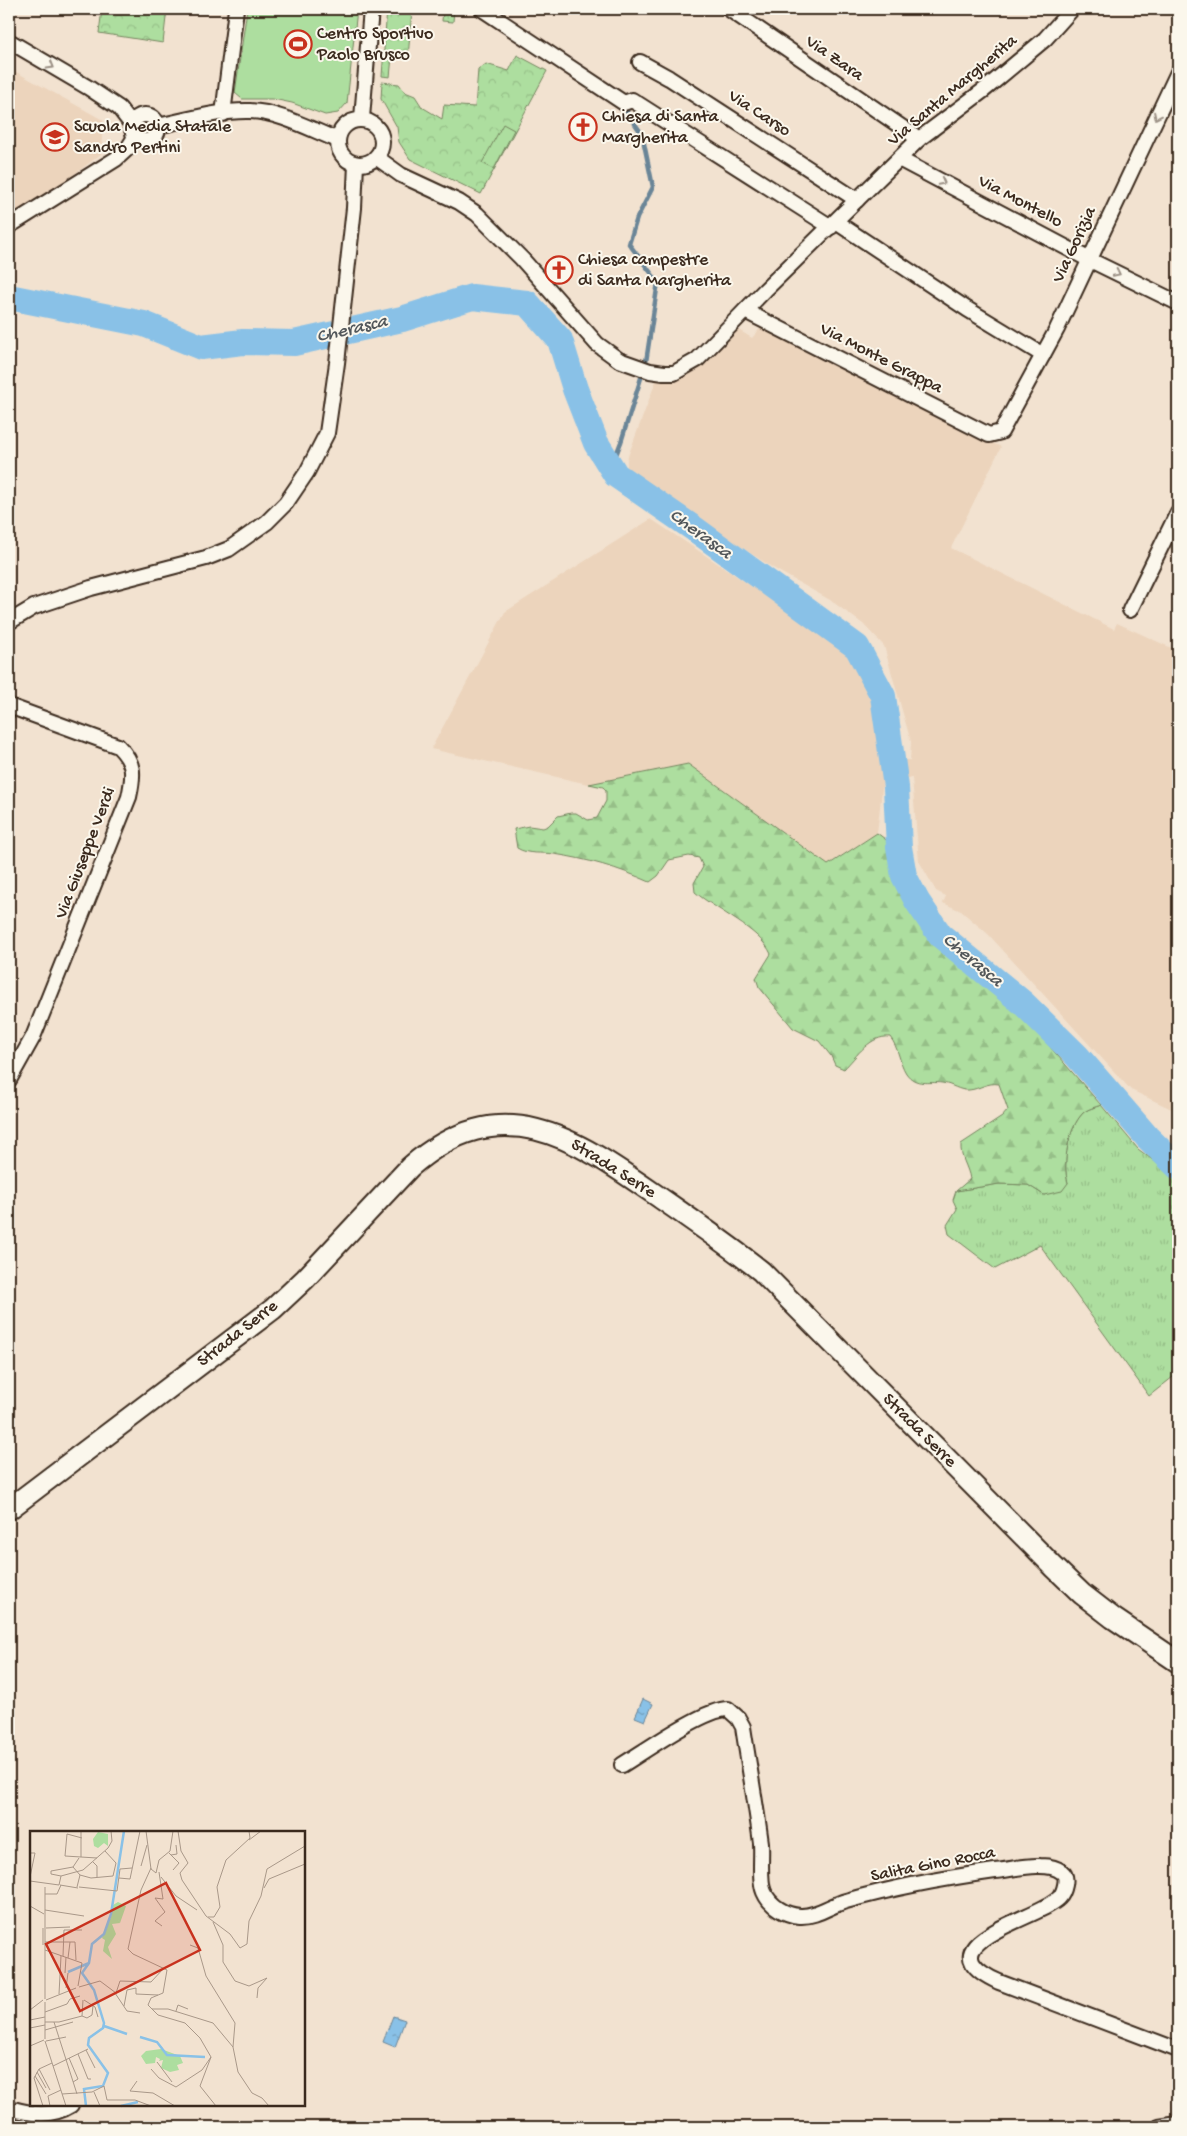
<svg xmlns="http://www.w3.org/2000/svg" width="1187" height="2136" viewBox="0 0 1187 2136" font-family="'Gochi Hand',sans-serif">
	<style>
		.built { fill: #ecd4bc }
		.grass { fill: url(#grass-tufts); stroke: #74845e }
		.forest { fill: url(#forest-firs); stroke: #74845e }
		.park { fill: url(#park-crowns); stroke: #74845e }
		.pitch { fill: #adde9f; stroke: #74845e }
		.water { fill: url(#water-ripples); stroke: #6a8597 }
		.lines { fill: none; stroke-linecap: round; stroke-linejoin: round }
		.stream { stroke: #6a8597; stroke-width: 4.5 }
		.river { stroke: #89c1e7; stroke-width: 26 }
		.street-casing { stroke: #3b2a1e; stroke-width: 18 }
		.secondary-casing { stroke: #3b2a1e; stroke-width: 24 }
		.street { stroke: #fbf7ec; stroke-width: 14 }
		.secondary { stroke: #fbf7ec; stroke-width: 20 }
		.oneway { stroke: #9b9085 }
		.labels { text-anchor: middle; dominant-baseline: central; stroke-width: 4; stroke-linejoin: round; paint-order: stroke }
		.poi-label { font-size: 18px; fill: #3b2a1e; stroke: #fbf7ec; text-anchor: start }
		.street-label { font-size: 18px; fill: #3b2a1e; stroke: #fbf7ec }
		.water-label { font-size: 19px; font-style: italic; fill: #52575a; stroke: #fbf7ec }
		.inset-river { fill: none; stroke: #89c1e7; stroke-width: 2.5 }
		.inset-road { fill: none; stroke: #a99889; stroke-width: 1 }
		.view { fill: #c8321e; fill-opacity: 0.15; stroke: #c8321e; stroke-width: 2.5 }
		.inset-edge { fill: none; stroke: #3b2a1e; stroke-width: 2.5 }
	</style>
	<defs>
		<pattern id="grass-tufts" width="24" height="20" patternUnits="userSpaceOnUse" patternTransform="scale(1.25)"><rect width="24" height="20" fill="#adde9f"/><path d="M3 7l-1-3M5 7V3M7 7l1-3M15 17l-1-3M17 17v-4M19 17l1-3" fill="none" stroke="#96bf88"/></pattern>
		<pattern id="forest-firs" width="22" height="20" patternUnits="userSpaceOnUse" patternTransform="scale(1.25)"><rect width="22" height="20" fill="#adde9f"/><path d="M5 1l3.5 6h-7zM16 11l3.5 6h-7z" fill="#96bf88"/></pattern>
		<pattern id="park-crowns" width="20" height="18" patternUnits="userSpaceOnUse" patternTransform="scale(1.25)"><rect width="20" height="18" fill="#adde9f"/><path d="M2 6a3 3 0 1 1 6 0M12 15a3 3 0 1 1 6 0" fill="none" stroke="#96bf88"/></pattern>
		<pattern id="water-ripples" width="26" height="14" patternUnits="userSpaceOnUse" patternTransform="scale(1.25)"><rect width="26" height="14" fill="#89c1e7"/><path d="M2 4q2-2 4 0t4 0M15 11q2-2 4 0t4 0" fill="none" stroke="#719dbb"/></pattern>
	</defs>
	<rect width="100%" height="100%" fill="#f2e2d0"/>
	<filter id="ink" filterUnits="userSpaceOnUse"><feTurbulence type="fractalNoise" baseFrequency=".02" numOctaves="2"/><feDisplacementMap in="SourceGraphic" scale="10" xChannelSelector="R" yChannelSelector="G"/><feConvolveMatrix kernelMatrix="1 2 1 2 8 2 1 2 1" color-interpolation-filters="sRGB"/></filter>
	<g filter="url(#ink)">
		<g class="built">
			<path d="M9,68L103,120L101,154L31,207L11,216L9,215Z"/>
			<path d="M763,325L1001,447L951,548L1114,629L1117,623L1178,651V1112L1131,1090L988,934L961,911L943,903L946,896L936,891L919,861L912,778L883,781L877,833L828,865L688,764L588,784L431,749L505,612L651,519L853,654L874,692L881,724L883,760H910L911,742L884,646L863,624L830,600L773,568L633,476L627,468V459L657,378L684,376L700,366L737,329L752,338Z"/>
		</g>
		<path class="grass" d="M1101,1105L1138,1149L1178,1179V1373L1149,1396L1040,1245L995,1269L949,1234L947,1225L957,1209L953,1200L956,1191L999,1184L1028,1185L1044,1195L1068,1183C1062,1164 1068,1128 1083,1113C1087,1109 1096,1107 1101,1105Z"/>
		<path class="forest" d="M688,764L828,865L877,833L893,845L897,871L912,902L928,927L946,948L1000,990L1101,1105C1096,1107 1087,1109 1083,1113C1068,1128 1062,1164 1068,1183L1062,1191L1044,1195L1028,1185L999,1184L956,1191L970,1179C968,1166 960,1158 961,1144L1002,1117L1008,1110L999,1084C987,1082 980,1089 969,1090C959,1091 952,1084 942,1083C929,1081 916,1087 906,1073C899,1062 899,1048 890,1037C870,1035 857,1056 844,1069L835,1065L831,1056L819,1041L793,1028L759,987L756,978L771,954C760,929 717,911 695,892L694,883L703,867L699,858L689,856L669,860L658,876L650,882C619,868 587,859 554,854C541,852 528,855 517,848L514,829L529,826L543,828L548,826L558,816L571,813H576L588,820L597,818L606,801V790L603,787L589,784Z"/>
		<g class="park">
			<path d="M102,9H167L163,43L99,33Z"/>
			<path d="M387,9H412L408,58L392,57L390,77L382,76Z"/>
			<path d="M443,9H454L453,22L442,21Z"/>
			<path d="M517,55L547,71L481,194L410,159L399,142L397,127L381,99L382,82L399,84L405,92L415,96L422,107L442,119L444,105L475,107L478,70L486,64L509,71Z"/>
		</g>
		<g class="pitch">
			<path d="M247,9H357L347,103L338,113L325,115L292,103L273,99H242L235,93Z"/>
			<path d="M503,124L514,130L494,169L482,163Z"/>
		</g>
		<g class="water">
			<path d="M643,1699L653,1704L645,1721L635,1717Z"/>
			<path d="M393,2016L405,2020L395,2047L383,2042Z"/>
		</g>
		<g class="lines">
			<path class="stream" d="M611,468L621,442L646,362L658,282L629,244L637,218L653,187L642,134L626,111"/>
			<path class="river" d="M9,297L144,324L201,347L243,342L294,343L402,319L472,297L527,303L560,340L575,389L596,443L616,475L696,530L857,647L883,696L896,787L899,847L904,876L917,901L940,935L1023,1003L1077,1056L1147,1137L1178,1167"/>
			<g class="street-casing">
				<g id="street">
					<path d="M482,9L624,103L632,100L831,227"/>
					<path d="M729,9L919,139"/>
					<path d="M9,41L89,88L119,108L132,125"/>
					<path d="M640,62L669,78L857,200"/>
					<path d="M223,114L236,9"/>
					<circle cx="145" cy="128" r="13"/>
					<path d="M362,118L371,9"/>
					<circle cx="360" cy="142" r="22"/>
					<path d="M158,126C187,120 219,110 250,111C279,112 310,129 338,140"/>
					<path d="M376,157L401,175L459,202L477,214L522,259L597,344L619,360L650,371L664,373H674L697,360L765,290L919,139L984,90L1045,39L1072,9"/>
					<path d="M899,159L1088,259L1178,303"/>
					<path d="M836,222L967,309L1043,355"/>
					<path d="M9,226L116,159L128,148L135,137"/>
					<path d="M745,311L989,435L1001,432L1057,329L1178,72"/>
					<path d="M1130,610L1178,512"/>
					<path d="M9,622L34,607L91,588L206,558L229,549L267,522L286,503L307,472L327,433L337,363L354,208L356,164"/>
					<path d="M9,706L118,746C135,763 134,774 129,797L33,1037L9,1080"/>
					<path d="M622,1765C645,1751 704,1709 728,1709L738,1718L743,1727C749,1766 756,1805 761,1843C762,1857 759,1881 764,1892C770,1906 785,1915 800,1916C816,1917 831,1905 846,1901C895,1887 945,1878 995,1871C1009,1870 1026,1865 1040,1866C1047,1866 1056,1867 1062,1872C1066,1875 1066,1880 1065,1885C1064,1890 1062,1895 1059,1898C1038,1919 917,1945 999,1982L1178,2050"/>
					<path d="M9,2108C31,2114 50,2118 71,2105"/>
					<path d="M1159,2127L1178,2124"/>
				</g>
			</g>
			<g class="secondary-casing">
				<path id="secondary" d="M9,1509L273,1309L305,1279L410,1167C501,1088 573,1137 656,1195C692,1220 727,1244 761,1271L1054,1567L1082,1594L1113,1618L1178,1662"/>
			</g>
			<use href="#street" class="street"/>
			<use href="#secondary" class="secondary"/>
		</g>
		<defs><path id="oneway-chevron" d="M-2-3.5L2.5 0L-2 3.5" fill="none" stroke-width="1.6" stroke-linecap="round" stroke-linejoin="round" transform="scale(1.25)"/></defs>
		<g class="oneway">
			<use href="#oneway-chevron" transform="translate(51 66) rotate(30)"/>
			<use href="#oneway-chevron" transform="translate(1157 116) rotate(116)"/>
			<use href="#oneway-chevron" transform="translate(942 182) rotate(28)"/>
			<use href="#oneway-chevron" transform="translate(1117 273) rotate(26)"/>
		</g>
	</g>
	<defs>
		<g id="stadium-ring" transform="scale(1.4375)"><circle r="9.5" fill="#fbf7ec" stroke="#c8321e" stroke-width="1.5"/><path d="M0-5a6.5 5 0 1 0 0 10a6.5 5 0 1 0 0-10ZM-3.5-1.8h7v3.6h-7Z" fill="#c8321e"/></g>
		<g id="church-ring" transform="scale(1.4375)"><circle r="9.5" fill="#fbf7ec" stroke="#c8321e" stroke-width="1.5"/><path d="M-1.2-6h2.4v3.5h3.3v2.4h-3.3V6h-2.4V-.1h-3.3v-2.4h3.3Z" fill="#c8321e"/></g>
		<g id="school-ring" transform="scale(1.4375)"><circle r="9.5" fill="#fbf7ec" stroke="#c8321e" stroke-width="1.5"/><path d="M0-5L7-2L0 1L-7-2ZM-4 1L0 2.5L4 1V4Q0 6-4 4Z" fill="#c8321e"/></g>
	</defs>
	<g fill-rule="evenodd">
		<use href="#stadium-ring" x="298" y="44"/>
		<use href="#church-ring" x="583" y="127"/>
		<use href="#school-ring" x="55" y="137"/>
		<use href="#church-ring" x="559" y="270"/>
	</g>
	<g class="labels">
		<g class="poi-label">
			<text x="317" y="34">Centro Sportivo<tspan x="317" dy="21">Paolo Brusco</tspan></text>
			<text x="602" y="117">Chiesa di Santa<tspan x="602" dy="21">Margherita</tspan></text>
			<text x="74" y="127">Scuola Media Statale<tspan x="74" dy="21">Sandro Pertini</tspan></text>
			<text x="578" y="260">Chiesa campestre<tspan x="578" dy="21">di Santa Margherita</tspan></text>
		</g>
		<g class="street-label">
			<text transform="translate(834 59) rotate(35)">Via Zara</text>
			<text transform="translate(953 91) rotate(-40)">Via Santa Margherita</text>
			<text transform="translate(759 114) rotate(33)">Via Carso</text>
			<text transform="translate(1020 202) rotate(28)">Via Montello</text>
			<text transform="translate(1075 245) rotate(-65)">Via Gorizia</text>
			<text transform="translate(881 359) rotate(27)">Via Monte Grappa</text>
			<text transform="translate(86 853) rotate(-69)">Via Giuseppe Verdi</text>
			<text transform="translate(613 1169) rotate(32)">Strada Serre</text>
			<text transform="translate(238 1334) rotate(-38)">Strada Serre</text>
			<text transform="translate(919 1431) rotate(45)">Strada Serre</text>
			<text transform="translate(933 1865) rotate(-11)">Salita Gino Rocca</text>
		</g>
		<g class="water-label">
			<text transform="translate(352 330) rotate(-13)">Cherasca</text>
			<text transform="translate(700 535) rotate(36)">Cherasca</text>
			<text transform="translate(972 961) rotate(40)">Cherasca</text>
		</g>
	</g>
	<g transform="translate(30 1831)">
		<rect width="275" height="275" fill="#f2e2d0"/>
		<path d="M68,1L78,3V15L74,12L68,17L64,15L63,8ZM88,71L96,75L90,92L86,86H81L83,74Z" fill="#adde9f"/>
		<path d="M81,86H87L90,92L82,93L86,103L78,116L82,128L73,120L75,109L72,107ZM131,218L150,225L153,232L147,234L149,239L140,241L131,237L133,229L129,230L130,228L126,226L125,232L116,233L111,225L116,220Z" fill="#adde9f"/>
		<path class="inset-river" d="M38,141L59,132M74,195L97,203M110,206L127,211L137,224L175,226M56,275L54,258L73,255L78,242L58,214L59,207L73,197L74,192L64,159L52,142L59,132L62,113L74,103L81,83L94,0M91,275L108,271"/>
		<path class="inset-road" d="M51,0V26M116,0L121,38L126,42L129,29L140,20L143,0M148,0L151,20L158,32L150,42L152,49L176,85L200,103L210,117L217,113L219,90L231,65L237,38L275,15M52,7L37,3L35,25L67,27M219,9L231,0M0,22H5L0,46M139,22L149,32L143,39M141,24L147,23L146,14M63,31L67,35V46M111,35L117,14M121,37L111,59L98,118L103,123L137,139L133,162L121,167L118,174L128,184L155,192L170,207L181,226L170,255L186,275M129,41L133,68L125,67L135,81L125,90L132,95M50,44L61,47L83,45L86,32L75,20M31,45L21,43V40L43,36M131,46L146,65L167,79M89,47L100,48L110,0M0,50L29,54L31,45L53,39L78,17L82,10L81,0M30,54L48,57M15,56V168M47,56L50,44L43,36L49,27M49,56L87,60L90,38L102,37M234,57L239,48L275,33M15,63H27L31,54M0,75L14,83M15,79L54,85M178,86H184L190,76L187,56L196,29L220,7L219,0M183,91L193,114V131L205,150L219,155L237,147L228,157L227,167M16,97L40,96M34,99H52M15,111H45L46,129M13,114V97M160,114L168,117L176,145L205,192L203,216L208,241L222,262L232,267L239,275M15,119L52,132L48,155M33,125L34,99M38,127L40,111M35,142L36,126M49,156L70,150L86,162L90,150L121,151L134,137M36,157L38,142M85,162L97,180L110,182M29,163L31,125M16,169L46,157M54,169L65,176L68,186M15,171V208M94,175L97,159L106,157V163L128,164M122,178H138L183,192L203,216M0,179L13,169M146,180L148,174L158,178M15,181L37,173L40,168L50,165M52,185L57,187L62,184L63,175M0,189L15,186M15,191H29L52,185L53,169M24,191L47,263M0,197L15,194M15,199L43,191M15,210L36,275M16,210L36,206M0,215L14,209M56,219L65,237M48,223L58,248H61M39,227L48,248L43,251M127,231L142,251M23,235L58,218M9,238L20,259M121,238L129,247L146,256M7,241L16,257M5,245L16,263M107,250L100,260L123,262L145,275M146,256L172,239L181,226M64,261L70,275M32,263L62,261L74,255L77,269H105L121,275M13,275L4,247L9,238L22,232M20,275L18,265L31,259M188,275H205"/>
		<path class="view" d="M136,52L170,119L50,180L16,113Z"/>
		<rect width="275" height="275" class="inset-edge"/>
	</g>
	<rect width="1187" height="2136" fill="none" stroke="#fbf7ec" stroke-width="30"/>
	<rect x="15" y="15" width="1157" height="2106" fill="none" stroke="#3b2a1e" stroke-width="2" filter="url(#ink)"/>
</svg>
